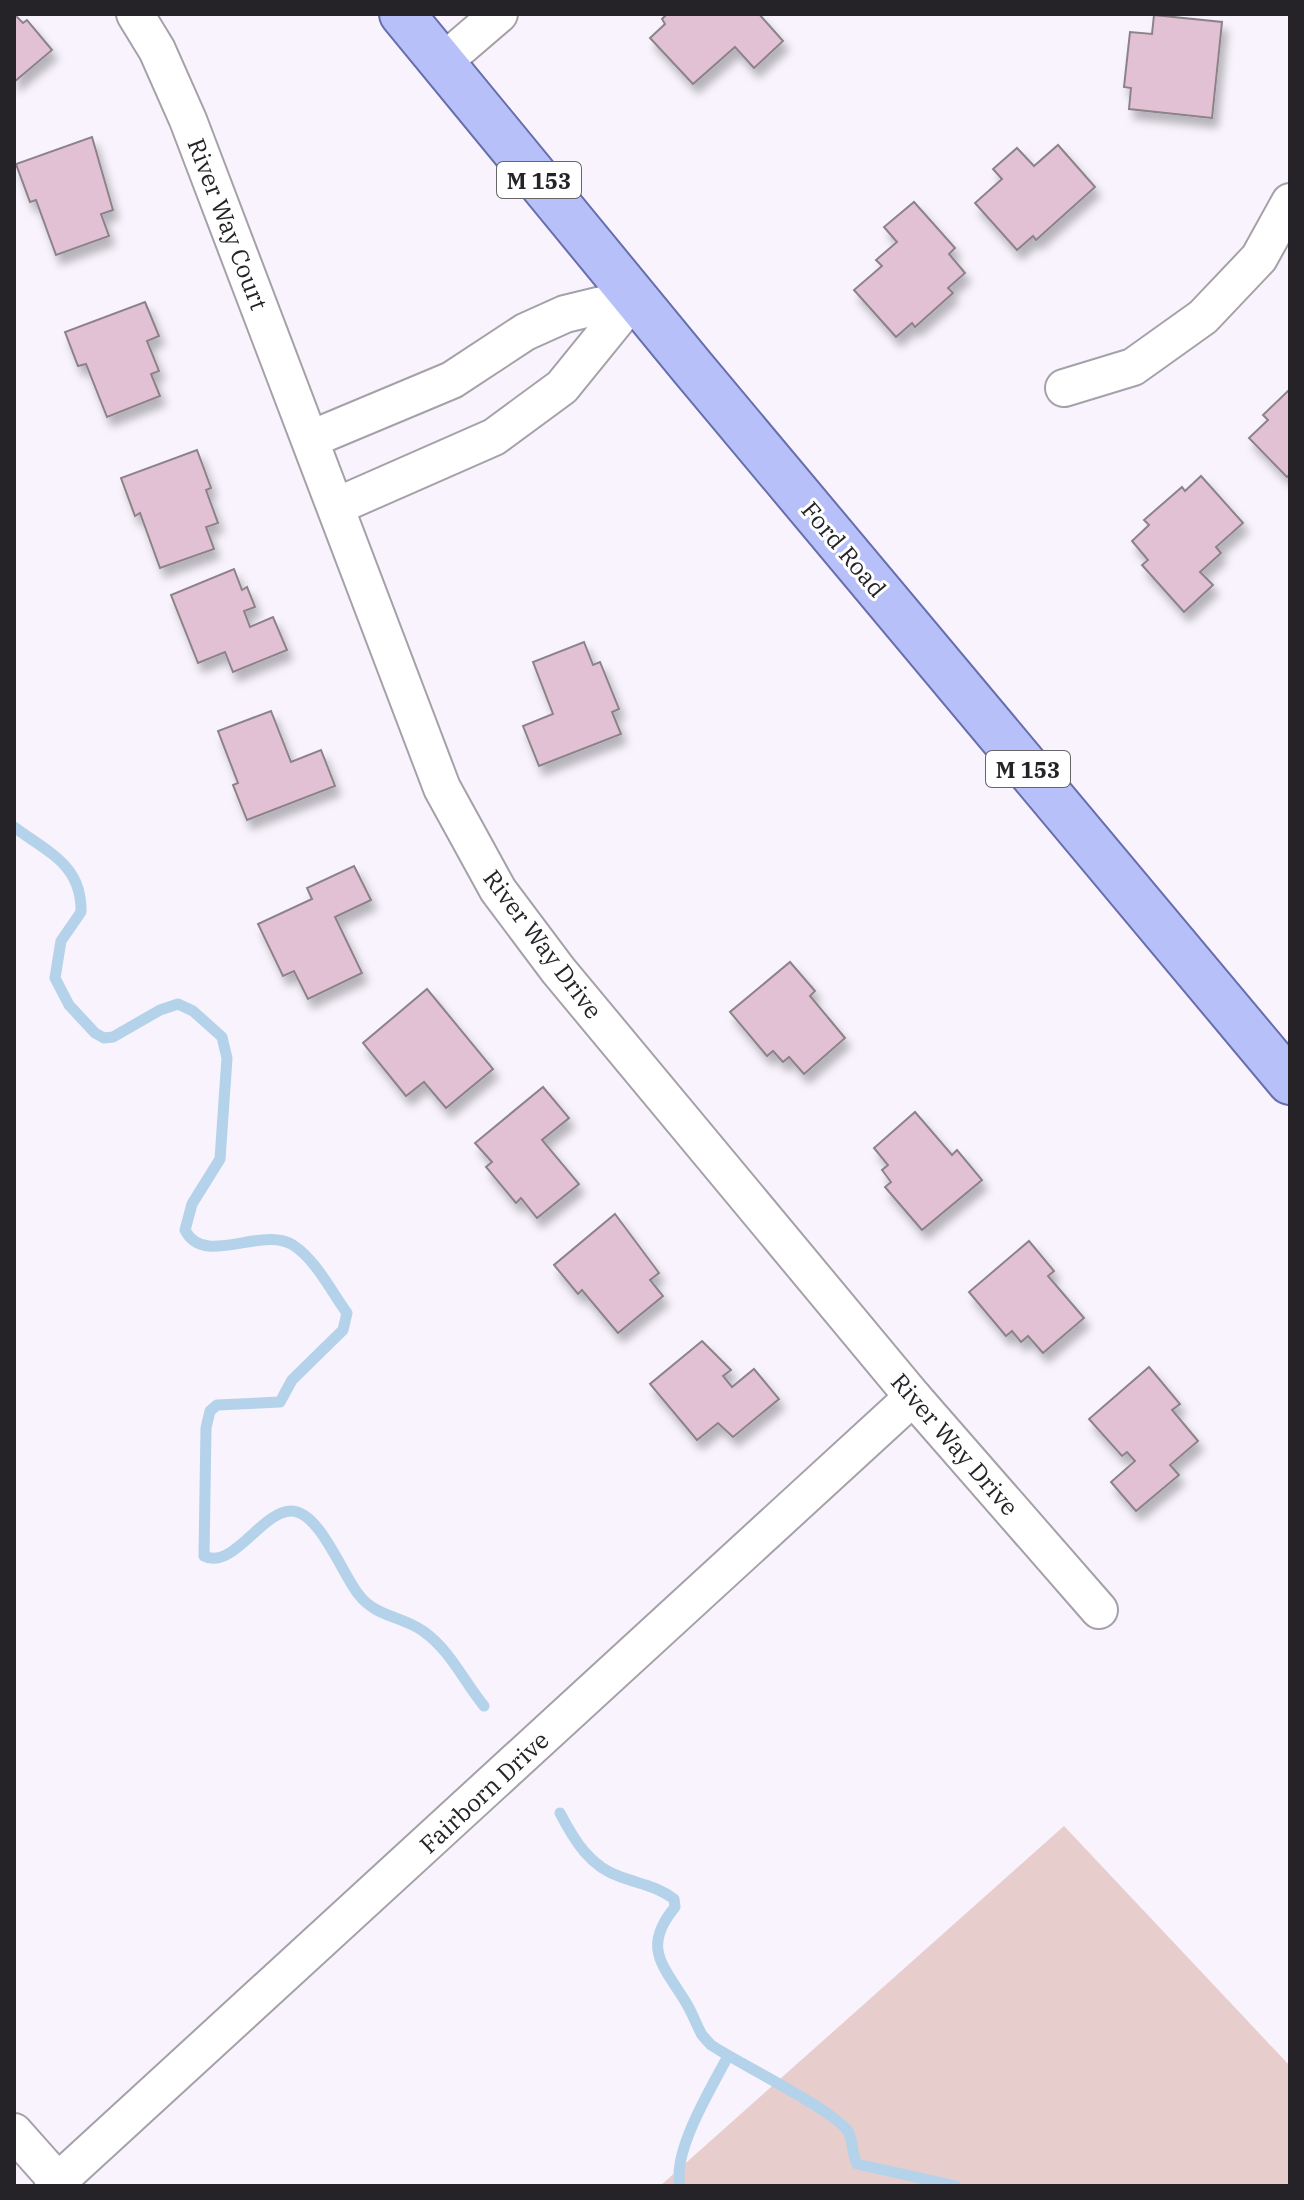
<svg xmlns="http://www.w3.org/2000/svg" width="1304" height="2200" viewBox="0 0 1304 2200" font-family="'IBM Plex Serif',serif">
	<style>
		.green { fill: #e8cdcd }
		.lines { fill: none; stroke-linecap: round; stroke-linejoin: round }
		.stream { stroke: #b4d2ea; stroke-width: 11 }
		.building { fill: #e3c1d4; stroke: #8c8388; stroke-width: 2; filter: url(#shadow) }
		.street-casing { stroke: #a5a1a9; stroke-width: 40 }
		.primary-casing { stroke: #666ead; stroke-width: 48 }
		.street { stroke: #fff; stroke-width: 36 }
		.primary { stroke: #b8c0f9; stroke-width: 44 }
		.labels { text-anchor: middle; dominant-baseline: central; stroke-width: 6; stroke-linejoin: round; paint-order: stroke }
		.shield { fill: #fff; stroke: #666568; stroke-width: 2 }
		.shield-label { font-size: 22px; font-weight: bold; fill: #252327 }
		.street-label { font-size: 24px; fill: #252327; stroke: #fff }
	</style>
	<defs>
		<filter id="shadow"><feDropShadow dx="5" dy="9" stdDeviation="4" flood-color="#0004"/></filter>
	</defs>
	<rect width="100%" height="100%" fill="#f8f3fc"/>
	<path class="green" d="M1064,1826L1290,2066V2186H660Z"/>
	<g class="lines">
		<g class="stream">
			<path d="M14,827C49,853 82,865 81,912L61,941L55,978L69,1005L95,1033L104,1038L113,1037L160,1010L178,1004L193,1011L222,1037L227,1058L220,1159L192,1204L185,1230C204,1268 262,1225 293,1245C316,1260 331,1291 347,1313L343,1330L292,1380L280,1402L217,1405L210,1411L206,1428L204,1556C233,1571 262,1510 292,1511C320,1512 343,1576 359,1595C376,1617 402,1616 423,1631C450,1650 463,1680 484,1706"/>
			<path d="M560,1813C574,1840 590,1867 621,1877C640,1884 657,1886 674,1899L675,1907C642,1947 662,1964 685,2001C692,2012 696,2024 702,2035L711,2045C738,2063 838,2112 849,2133C853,2143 852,2154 857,2164L956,2186"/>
			<path d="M680,2186C672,2151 712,2087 728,2056"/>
		</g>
	</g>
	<g class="building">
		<path d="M14,14L23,23L27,20L52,50L14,82Z"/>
		<path d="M667,14H759L783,41L754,68L735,47L693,84L650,38L665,24L662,19Z"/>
		<path d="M1154,15L1222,22L1212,118L1129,109L1131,88L1124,87L1130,32L1152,34Z"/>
		<path d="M92,137L113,210L101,214L109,236L56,255L36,200L30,202L16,164Z"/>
		<path d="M1058,145L1095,187L1036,240L1033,236L1017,250L975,203L1002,179L993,169L1017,148L1034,166Z"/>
		<path d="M914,202L955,248L949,254L965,273L948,288L953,293L915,327L912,323L896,337L854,290L882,266L876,260L897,242L884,227Z"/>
		<path d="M145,302L159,336L147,341L159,371L151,374L160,396L107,417L86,364L78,366L65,332Z"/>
		<path d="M1290,389V474L1287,477L1249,438L1268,420L1263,415Z"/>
		<path d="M197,450L211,488L206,490L218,523L206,527L214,549L160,568L140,513L135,516L121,478Z"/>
		<path d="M1201,476L1243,523L1216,547L1221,553L1200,572L1213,585L1184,612L1142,565L1148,560L1132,541L1149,525L1144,520L1182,487L1185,491Z"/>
		<path d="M234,569L242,590L247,587L255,607L244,611L250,627L273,617L287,650L233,672L225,652L198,663L171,595Z"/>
		<path d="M584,642L593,665L600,662L619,709L612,712L621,734L539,766L523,726L553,714L533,662Z"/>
		<path d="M271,711L291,762L321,750L335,786L247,820L233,785L238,783L218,731Z"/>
		<path d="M354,866L371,900L335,917L362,973L308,999L294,971L283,976L258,924L312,899L307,888Z"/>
		<path d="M790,962L815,991L810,996L845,1038L804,1074L789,1057L783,1062L773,1051L767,1056L730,1012Z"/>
		<path d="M427,989L493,1069L446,1108L424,1082L406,1096L363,1043Z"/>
		<path d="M543,1087L569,1118L542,1140L579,1184L537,1218L521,1198L516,1203L486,1167L492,1162L475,1143Z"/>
		<path d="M915,1112L952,1155L957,1150L982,1180L922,1230L885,1187L891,1182L882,1170L888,1165L874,1148Z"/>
		<path d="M615,1214L659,1273L650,1280L663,1296L618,1333L582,1290L578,1294L554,1265Z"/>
		<path d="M1029,1241L1054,1271L1048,1276L1084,1318L1043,1353L1028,1336L1021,1342L1012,1331L1006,1336L969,1292Z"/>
		<path d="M702,1341L731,1370L723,1376L732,1387L754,1369L779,1399L733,1437L718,1423L697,1440L650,1384Z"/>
		<path d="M1149,1367L1180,1404L1172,1410L1198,1441L1170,1465L1179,1475L1136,1511L1111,1482L1135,1461L1127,1452L1122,1456L1089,1419Z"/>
	</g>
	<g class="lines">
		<g class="street-casing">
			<g id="street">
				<path d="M135,14L157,50L188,120L442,788L498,890L558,970L913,1397L1099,1610"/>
				<path d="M443,62L499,14"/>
				<path d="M1064,388L1133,367L1203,317L1259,258L1290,202"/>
				<path d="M311,439L452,380L525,332L565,314L635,297"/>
				<path d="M337,506L494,437L562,387L635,297"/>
				<path d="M14,2132L62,2186"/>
				<path d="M53,2186L913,1397"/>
			</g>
		</g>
		<g class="primary-casing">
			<path id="primary" d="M402,14L692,367L1290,1082"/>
		</g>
		<use href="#street" class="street"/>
		<use href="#primary" class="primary"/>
	</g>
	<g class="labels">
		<g class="shield">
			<rect x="497" y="162" width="84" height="36" rx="6"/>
			<rect x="986" y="751" width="84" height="36" rx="6"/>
		</g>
		<g class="shield-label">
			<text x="539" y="180">M 153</text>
			<text x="1028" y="769">M 153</text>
		</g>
		<g class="street-label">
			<text transform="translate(228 224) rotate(69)">River Way Court</text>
			<text transform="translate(844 549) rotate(50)">Ford Road</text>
			<text transform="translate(543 944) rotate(53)">River Way Drive</text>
			<text transform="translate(955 1444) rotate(49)">River Way Drive</text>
			<text transform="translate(484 1792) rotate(-43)">Fairborn Drive</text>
		</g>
	</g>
	<rect width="1304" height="2200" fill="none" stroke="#252327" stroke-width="32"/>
</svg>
